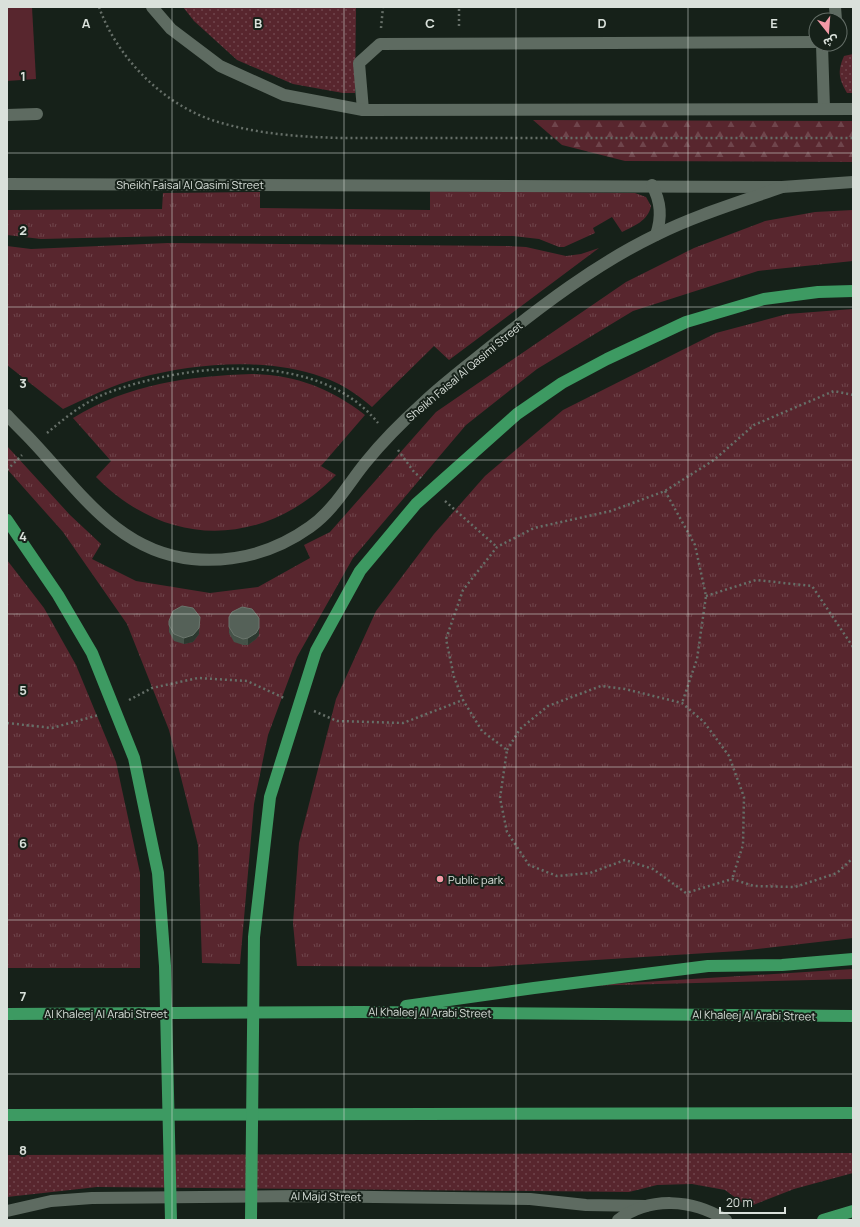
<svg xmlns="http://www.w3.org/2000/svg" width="860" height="1227" viewBox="0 0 860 1227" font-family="Manrope,'Noto Sans Arabic',sans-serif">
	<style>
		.grass { fill: url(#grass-dots) }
		.forest { fill: url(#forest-firs) }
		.park { fill: url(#park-tufts) }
		.pitch { fill: #58262e }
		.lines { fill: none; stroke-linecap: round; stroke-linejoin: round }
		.path { stroke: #666f68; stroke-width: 2.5; stroke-dasharray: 2 3; stroke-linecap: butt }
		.service { stroke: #5e6b61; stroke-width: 12 }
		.minor { stroke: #5e6b61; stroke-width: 12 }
		.tertiary { stroke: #5e6b61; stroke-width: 12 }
		.trunk { stroke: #3d9a62; stroke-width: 12 }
		.wall { fill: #455248 }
		.shaded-wall { fill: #2c382f }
		.building { fill: #556158; stroke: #6a756c }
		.grid { fill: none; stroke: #dae1db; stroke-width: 1; stroke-opacity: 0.55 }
		.poi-dot { fill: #f49aa6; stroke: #162119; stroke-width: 1.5 }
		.labels { text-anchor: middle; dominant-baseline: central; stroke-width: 4; stroke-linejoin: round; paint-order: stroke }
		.street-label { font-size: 11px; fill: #dae1db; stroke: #162119 }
		.poi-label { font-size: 11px; fill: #dae1db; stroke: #162119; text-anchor: start }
		.grid-label { font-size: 13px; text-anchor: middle; font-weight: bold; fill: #dae1db; stroke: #162119; stroke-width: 4; stroke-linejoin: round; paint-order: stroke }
	</style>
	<defs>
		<pattern id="grass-dots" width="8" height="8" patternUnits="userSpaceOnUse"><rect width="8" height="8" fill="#58262e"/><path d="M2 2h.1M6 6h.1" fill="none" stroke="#6f454c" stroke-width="1.8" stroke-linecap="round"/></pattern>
		<pattern id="forest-firs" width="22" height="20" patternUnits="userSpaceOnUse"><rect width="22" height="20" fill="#58262e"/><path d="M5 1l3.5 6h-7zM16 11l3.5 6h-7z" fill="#6f454c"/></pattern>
		<pattern id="park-tufts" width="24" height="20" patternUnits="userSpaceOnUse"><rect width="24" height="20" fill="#58262e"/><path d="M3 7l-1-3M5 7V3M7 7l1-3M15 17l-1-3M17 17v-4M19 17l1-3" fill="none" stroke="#6f454c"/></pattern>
	</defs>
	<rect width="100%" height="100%" fill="#162119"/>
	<g class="grass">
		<path d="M183,7H356L355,93H343L293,84L237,60L194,21Z"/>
		<path d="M853,54V93H847C839,79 837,72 844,56Z"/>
		<path d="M853,1153V1173L794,1189L748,1207L725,1190L692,1184L657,1185L629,1192L97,1187L7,1197V1155Z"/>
	</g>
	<path class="forest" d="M533,120L853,121V162L625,161L562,145Z"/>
	<g class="park">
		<path d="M430,191L635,193L646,197L651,206C648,221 634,226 622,232L612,217L593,228L595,233L564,247H559L539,239L513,236H169L41,239L7,235V210L162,209L163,193L260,192V208L430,210Z"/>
		<path d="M853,210V261L758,271L633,311L537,369L466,425L353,558L297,657L268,735L254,804L240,964L202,963L198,845L169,730L127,624L63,532L7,469V446L70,515L101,544L92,559L136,581L210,593L258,587L310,558L304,545L330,532L436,412L626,282L694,248L765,221L815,212Z"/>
		<path d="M168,243L508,246L526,247L566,256L581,254L599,248L449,360L434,346L372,407C357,394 341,383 322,377C267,357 194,363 139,378C112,385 87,398 63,409L7,365V246L31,249Z"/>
		<path d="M853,309V938L739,951L486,967L297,966L293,923L299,843L336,699L376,611L434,534L485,476L563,410L716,333L787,314Z"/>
		<path d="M252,374C296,375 330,388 365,415L321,466L336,475C265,548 168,550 96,477L111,461L73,418C128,384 189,376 252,374Z"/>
		<path d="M7,560L44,608L76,665L116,762L140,873V968H7Z"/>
		<path d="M853,969V979L580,986Z"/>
	</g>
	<path class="pitch" d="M7,7H32L36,79L7,81Z"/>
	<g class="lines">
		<g class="path">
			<path d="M99,7C117,58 164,105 215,121C256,134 300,137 342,138H853"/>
			<path d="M459,26V7"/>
			<path d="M381,28L383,7"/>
			<path d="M853,395L834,391L754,425L714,460L665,491L611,511L534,528L497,547L463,590L446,639L454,677L463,700L482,731L507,750L500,798L507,832L529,865L557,876L590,873L625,860L653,869L686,893L732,879L754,886L795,887L837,873L853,858"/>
			<path d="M47,433C65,418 84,402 107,393C187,363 319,349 378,423"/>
			<path d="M398,450L414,472L421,478"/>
			<path d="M7,470L22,455"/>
			<path d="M665,491L695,545L706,596L697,659L682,703"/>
			<path d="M445,501L497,547"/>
			<path d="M706,596L756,580L812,586L853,647"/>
			<path d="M129,700L152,688L198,678L247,681L284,698"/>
			<path d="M314,711L337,721L403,723L463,700"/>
			<path d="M7,723L52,728L99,715"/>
			<path d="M507,750L520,729L548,706L601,686L625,689L682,703L704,722L729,756L744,797L743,845L732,879"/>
		</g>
		<g class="service">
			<path d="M835,7L836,20"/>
			<path d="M822,44L824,109"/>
			<path d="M363,110L359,63L380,44L816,42"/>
			<path d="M7,115L37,114"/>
		</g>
		<g class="minor">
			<path d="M152,7L171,29L220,66L284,95L363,110L853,109"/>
			<path d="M7,184L782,187L853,182"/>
			<path d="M652,185C661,202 662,217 656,235"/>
			<path d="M7,415C16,425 25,433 34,443C80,492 119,552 192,559C234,563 275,552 310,527C334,510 348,484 366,462C383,441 403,421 423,403C444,383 467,366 489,348C541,306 596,264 656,235C696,215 740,202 782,187"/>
		</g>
		<g class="tertiary">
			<path d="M7,1211L51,1201L92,1198L298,1196L530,1199L586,1205L646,1206"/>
			<path d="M618,1220C650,1196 692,1199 726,1220"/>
		</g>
		<g class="trunk">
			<path d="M7,520L58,595L92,653L134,758L158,873L165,966L171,1220"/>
			<path d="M406,1006L534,988L708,966L782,965L853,959"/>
			<path d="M7,1014L361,1012L853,1016"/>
			<path d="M7,1115L853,1113"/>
			<path d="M251,1220L254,937L270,797L316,651L360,571L416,504L517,414L562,383L607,359L686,322L764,299L818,292L853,291"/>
			<path d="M823,1220L853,1211"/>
		</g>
	</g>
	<g class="wall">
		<path d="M200,617L199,634L193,642L184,644L174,641L169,632V621Z"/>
		<path d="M229,627L259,635L256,639L248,645H243L234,642L229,633Z"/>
	</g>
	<g class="shaded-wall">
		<path d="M259,618V635L256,639L248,645V638Z"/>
		<path d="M199,628V634L193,642L184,644V638Z"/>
	</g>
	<g class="building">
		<path d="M182,606L193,608L200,617L199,628L193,635L184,638L174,634L169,625V621L173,611Z"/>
		<path d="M242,607L252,609L259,618V628L256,633L248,638L243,639L234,635L229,627V617L232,612Z"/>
	</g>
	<path class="grid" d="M172,7V1220M344,7V1220M516,7V1220M688,7V1220M7,153H853M7,307H853M7,460H853M7,614H853M7,767H853M7,920H853M7,1074H853"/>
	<circle class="poi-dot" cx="440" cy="879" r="4"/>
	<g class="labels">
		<g class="street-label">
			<text x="190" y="184">Sheikh Faisal Al Qasimi Street</text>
			<text transform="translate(464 371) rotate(-40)">Sheikh Faisal Al Qasimi Street</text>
			<text transform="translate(430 1012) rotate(1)">Al Khaleej Al Arabi Street</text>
			<text x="106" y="1013">Al Khaleej Al Arabi Street</text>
			<text transform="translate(754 1015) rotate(1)">Al Khaleej Al Arabi Street</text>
			<text transform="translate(326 1196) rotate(1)">Al Majd Street</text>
		</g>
		<g class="poi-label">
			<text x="448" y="879">Public park</text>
		</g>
	</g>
	<g class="grid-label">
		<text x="86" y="28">A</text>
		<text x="258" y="28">B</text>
		<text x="430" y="28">C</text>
		<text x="602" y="28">D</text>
		<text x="774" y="28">E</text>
		<text x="23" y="81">1</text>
		<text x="23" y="235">2</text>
		<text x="23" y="388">3</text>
		<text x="23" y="541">4</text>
		<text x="23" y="695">5</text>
		<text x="23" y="848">6</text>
		<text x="23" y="1001">7</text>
		<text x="23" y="1155">8</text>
	</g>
	<rect width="860" height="1227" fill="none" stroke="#dae1db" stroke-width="16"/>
	<g transform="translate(828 32) rotate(163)"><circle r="19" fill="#162119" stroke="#646e67"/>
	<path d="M0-3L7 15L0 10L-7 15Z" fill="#f49aa6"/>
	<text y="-6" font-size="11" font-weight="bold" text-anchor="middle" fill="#dae1db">ش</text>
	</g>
	<path d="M720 1207v6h65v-6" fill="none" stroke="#dae1db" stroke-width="2"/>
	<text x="726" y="1207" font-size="12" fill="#dae1db" stroke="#162119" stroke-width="3" paint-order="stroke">20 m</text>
</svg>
